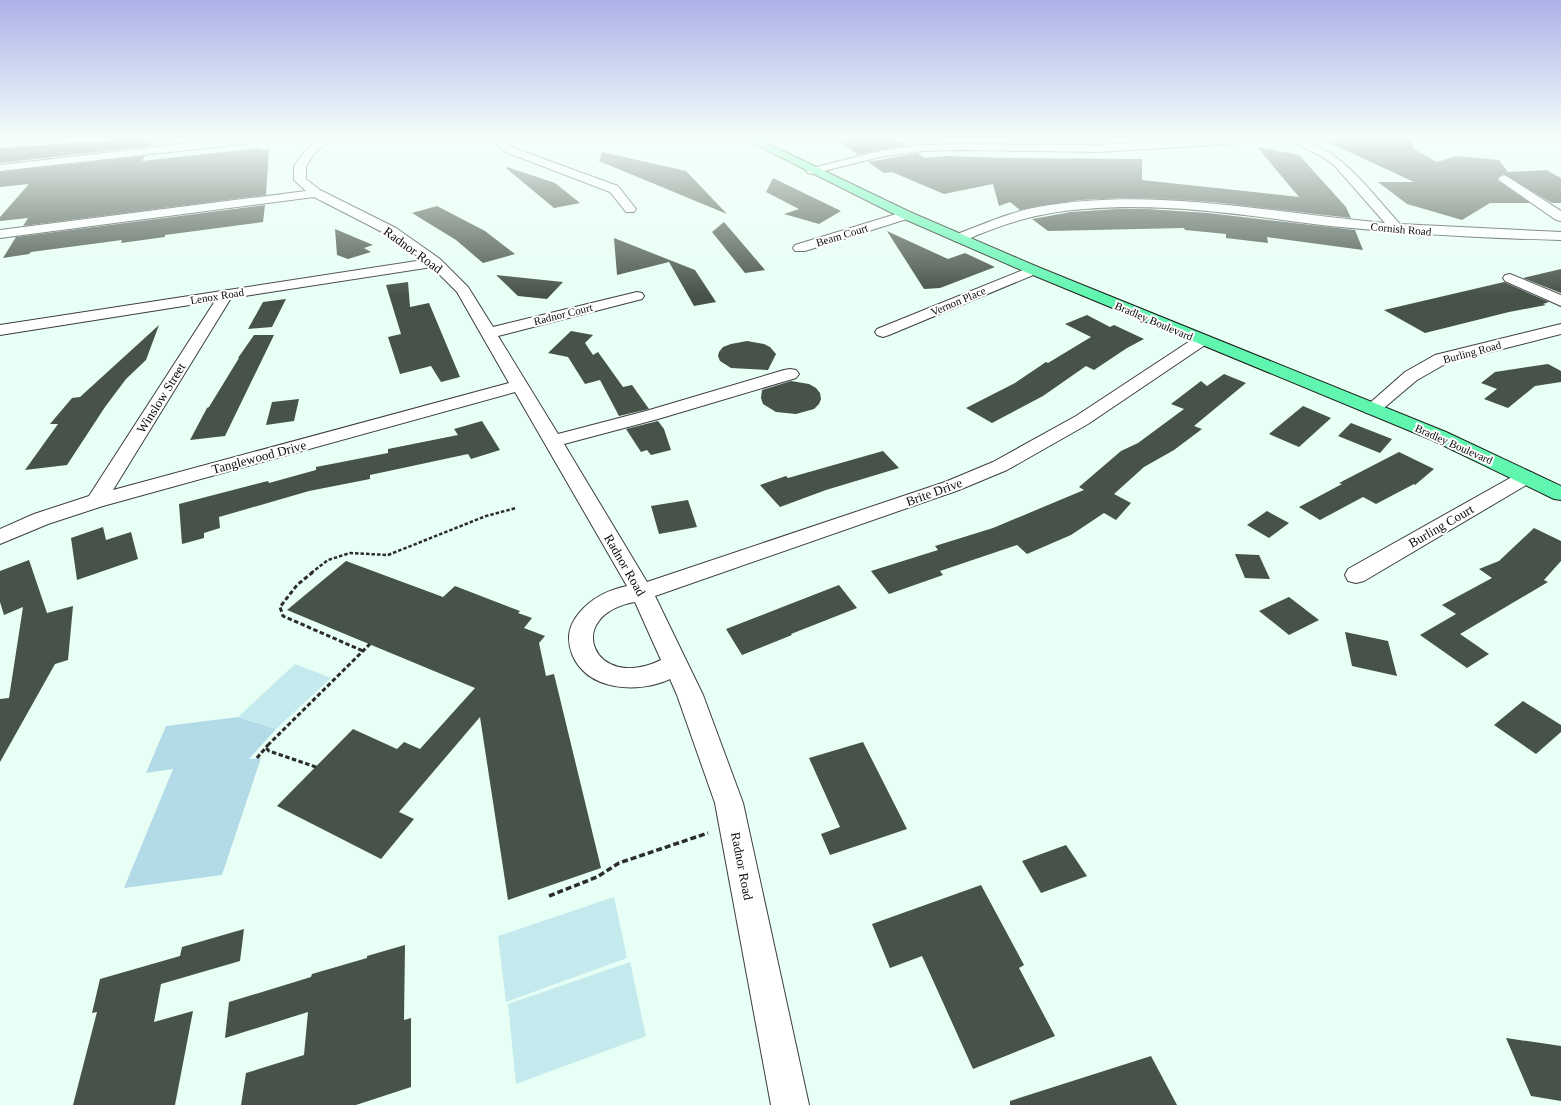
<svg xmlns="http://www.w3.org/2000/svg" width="1561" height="1105" viewBox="0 0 1561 1105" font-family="'Times New Roman',serif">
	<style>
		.green { fill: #b3dae7 }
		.pitch { fill: #c5eaee }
		.building { fill: #475249 }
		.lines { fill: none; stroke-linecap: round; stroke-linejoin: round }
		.minor-casing { stroke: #3d3d3d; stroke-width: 2 }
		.major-casing { stroke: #1b1b1b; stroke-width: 2 }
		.path-far2 { stroke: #2c2c2c; stroke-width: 2.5; stroke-dasharray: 3.5 2; stroke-linecap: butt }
		.path-far1 { stroke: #2c2c2c; stroke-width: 3; stroke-dasharray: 4.5 2.5; stroke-linecap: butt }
		.path { stroke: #2c2c2c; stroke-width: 3.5; stroke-dasharray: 6 3; stroke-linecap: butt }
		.minor { fill: #fff; fill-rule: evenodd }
		.major { fill: #60f6af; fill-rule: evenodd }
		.labels { text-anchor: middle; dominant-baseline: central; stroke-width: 4; stroke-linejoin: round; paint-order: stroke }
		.far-street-label { font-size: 11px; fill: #0a0a0a; stroke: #fff }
		.street-label { font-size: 13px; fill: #0a0a0a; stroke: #fff }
	</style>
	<rect width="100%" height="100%" fill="#e7fff5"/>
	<path class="green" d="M238,717L276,729L249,759L261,758L222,875L124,888L173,769L146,773L166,726Z"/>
	<g class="pitch">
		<path d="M295,664L331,678L276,729L238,717Z"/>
		<path d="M614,897L627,958L506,1002L498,936Z"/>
		<path d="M630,962L646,1036L516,1084L508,1004Z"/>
	</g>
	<g class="building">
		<path d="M111,140H152L150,146L0,163V148Z"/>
		<path d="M837,140H898L906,146L880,150L858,155Z"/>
		<path d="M1323,140H1413L1414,149L1437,162L1456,156L1499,160L1508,172L1546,170L1561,178V203H1552L1503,174L1497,178V180L1530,203H1490L1462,220L1407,204L1378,182H1414Z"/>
		<path d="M1257,147L1299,155L1346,207L1351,218L1212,202L1168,199L1125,198L1081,200L1038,206L1020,210L1010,202L999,206L993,184L944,194L892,172L884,173L868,162L918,153L925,158L945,156L1009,158L1142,159V180L1299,197Z"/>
		<path d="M261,148L260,150L269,149L266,195L23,226L28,218L0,221V217L29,184L0,187V172L145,156L142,161Z"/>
		<path d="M602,152L686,171L727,214L599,161Z"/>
		<path d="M507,167L555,183L580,203L554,208L506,168Z"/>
		<path d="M773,178L841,211L819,224L784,214L799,209L766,192Z"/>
		<path d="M265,205L263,222L165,235V237L121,243L122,240L31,252L29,254L3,258L16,237Z"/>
		<path d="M437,206L485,231L515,254L483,263L456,240L412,213Z"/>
		<path d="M1117,209H1147L1208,213L1355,230L1363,250L1267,237L1268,243L1226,238V234L1185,230L1184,228L1048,231L1032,219L1071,212Z"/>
		<path d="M724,222L765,270L745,273L712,232Z"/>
		<path d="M335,229L373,245L364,248L371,252L348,259L337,255Z"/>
		<path d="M887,231L948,259L965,253L995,267L940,288L924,289Z"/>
		<path d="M614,238L695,270L716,302L694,306L669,262L617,275Z"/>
		<path d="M1561,269V293L1523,278Z"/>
		<path d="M496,275L563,282L547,299L518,296Z"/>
		<path d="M408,282L410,307L429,303L460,377L441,382L431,366L400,374L388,337L401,334L386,285Z"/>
		<path d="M1504,282L1549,302L1543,304L1546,305L1509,312L1425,333L1384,310Z"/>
		<path d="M286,299L272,327L248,329L263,302Z"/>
		<path d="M1087,315L1110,327L1114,325L1144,339L1127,348L1094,370L1086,366L1043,396L992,423L966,408L1015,383L1046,362L1048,363L1091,337L1065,324Z"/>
		<path d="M159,325L146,360L126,379L105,407L67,465L25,470L58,424H50L72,398L80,397Z"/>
		<path d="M571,331L593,335L585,343L593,355L598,352L623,387L632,385L649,409L619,416L600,380L585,384L568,357L548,353Z"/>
		<path d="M254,335H274L225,436L190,440L207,408L209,407L239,358H238Z"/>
		<path d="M747,341L764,344L770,347L776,354L768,370L731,368L720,361L718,356L719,352L723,347L731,344Z"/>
		<path d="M1548,364L1561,371V382L1535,386L1508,408L1484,399L1497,389L1481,383L1495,372Z"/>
		<path d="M1224,374L1246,383L1194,426L1202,429L1174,450L1144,467L1114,494L1131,503L1116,520L1104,513L1071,535L1027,554L1017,545L940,571L943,575L889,594L871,571L938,550L935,546L993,528L1084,490L1079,487L1121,451L1138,443L1184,409L1171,404L1201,381L1207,386Z"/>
		<path d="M791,381L809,384L816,388L820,393L821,399L819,404L814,409L796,414L776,412L763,404L761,398L762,390Z"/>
		<path d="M299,399L294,421L266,425L272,402Z"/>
		<path d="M1303,406L1331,418L1299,447L1269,434Z"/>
		<path d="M482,421L500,450L471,459L468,454L370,475V479L309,491L219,517L220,528L204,533V538L182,544L179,504L268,481L269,483L316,470V467L388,453V449L458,435L454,429Z"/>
		<path d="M658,421L664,429L671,450L651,455L647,450L641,452L626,429Z"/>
		<path d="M1351,423L1392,439L1380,453L1338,436Z"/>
		<path d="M883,451L899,468L826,490L780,507L760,485L786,476L788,478Z"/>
		<path d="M1399,452L1434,469L1415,485L1414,484L1376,504L1363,497L1320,520L1299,507L1342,484L1339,483Z"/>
		<path d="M688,500L697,527L659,534L651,506Z"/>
		<path d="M1267,511L1289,523L1269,538L1247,525Z"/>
		<path d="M103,527L106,540L131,532L138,559L77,580L71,538Z"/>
		<path d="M1534,528L1561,541V561L1544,580L1548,582L1460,634L1489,654L1467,668L1420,635L1456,614L1442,605L1492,578L1479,569L1499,561Z"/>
		<path d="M1235,554L1259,555L1270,579L1245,578Z"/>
		<path d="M29,560L47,613L73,606L68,660L55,664L0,762V699L9,698L23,607L4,615L0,602V571Z"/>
		<path d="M346,561L443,597L455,586L520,611L518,613L532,618L524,628L545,636L539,643L546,676L554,674L601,868L508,900L480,717L399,812L414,819L381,859L277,806L353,729L397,749L404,742L420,749L475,688L287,610Z"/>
		<path d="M839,585L857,608L791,634L792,635L742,655L726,629Z"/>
		<path d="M1289,597L1319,620L1289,635L1259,611Z"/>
		<path d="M1345,632L1388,641L1397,676L1352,666Z"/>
		<path d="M1523,701L1561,725V732L1536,754L1494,725Z"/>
		<path d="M863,742L907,829L830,855L821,834L840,827L809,758Z"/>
		<path d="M1066,845L1087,876L1041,893L1022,861Z"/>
		<path d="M981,885L1024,965L1019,968L1055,1036L973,1069L922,956L890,968L872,924Z"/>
		<path d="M244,929L240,961L161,984L154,1022L193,1011L175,1105H73L97,1012L92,1013L100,979L180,956L182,947Z"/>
		<path d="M405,945L404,1020L411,1018V1087L356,1105H241L246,1073L304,1055L308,1012L225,1038L229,1002L311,977L312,974L367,958V956Z"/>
		<path d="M1506,1038L1561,1046V1101L1531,1096Z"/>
		<path d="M1151,1056L1177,1105H1010V1101Z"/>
	</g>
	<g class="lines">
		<g class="minor-casing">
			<g id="minor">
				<path d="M218,140H255L250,143L0,171V165Z"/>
				<path d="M318,140H330L315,153L306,166V179L320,190L396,228L440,259L468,287L493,327L637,292L642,293L644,296L642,299L498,336L558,434L646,411L784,370L790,369L796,370L799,374L796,378L658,419L564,444L647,582L945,482L993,462L1076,416L1196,337L1202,335L1208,337L1210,340L1208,343L1088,424L1007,470L959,490L655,596L703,695L743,803L809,1105H771L715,803L677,695L670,679C638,694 587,691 572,654C566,637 569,625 580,612C593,597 608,590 627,586L515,392L103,506L48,524L0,544V529L34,514L89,496L215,301L0,335V325L423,260L386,234L314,197L0,238V230L306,191L294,180V166L307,149ZM432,267L457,292L509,383L113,490L231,298ZM635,602L661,660C593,693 562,615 635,602Z"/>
				<path d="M494,140H505L511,147L618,186L636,209L634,212H626L610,192L503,151Z"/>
				<path d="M1191,140H1241L1236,143L1213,145L1098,152L959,150L922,151L880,157L812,174L808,173L806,171L808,169L880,151L922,145L959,144L1098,145Z"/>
				<path d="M1288,140C1293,140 1299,139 1303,141C1342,150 1374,196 1400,224L1561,232V240C1484,238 1407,234 1330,226C1247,216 1170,202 1085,209C1046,212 1017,219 980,234C972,237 963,243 954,241L952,238L954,235C982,225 1009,212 1038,207C1154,186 1269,213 1385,223L1334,165L1319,155Z"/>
				<path d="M1504,175L1508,177L1561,211V221L1556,220L1500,181L1498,179L1500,177Z"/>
				<path d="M906,211L910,212L912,215L910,218L805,251H795L793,248L795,245Z"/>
				<path d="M1033,266L1038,267L1040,270L1038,273L889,335L883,337L877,335L875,332L877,329Z"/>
				<path d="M1510,274L1561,295V306L1505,281L1503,278L1505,275Z"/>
				<path d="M1561,324V334L1447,363L1417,380L1378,413L1372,414L1366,413L1363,409L1405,372L1435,355Z"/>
				<path d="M1526,471L1533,473L1536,477L1533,481L1364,581L1356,583L1348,581L1345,575L1348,569L1519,473Z"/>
			</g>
		</g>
		<g class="major-casing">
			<path id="major" d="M746,140H760L910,212L1038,267L1446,432L1561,486V500L1554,499L1432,440L1028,273L902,218Z"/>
		</g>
		<path class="path-far2" d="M311,573L328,560L350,553L388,555L486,516L516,508"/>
		<g class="path-far1">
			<path d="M313,572L297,585L280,607L283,616L363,651"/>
			<path d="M257,758L268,745"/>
			<path d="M316,767L269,751L267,749L268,745L370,644"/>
		</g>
		<path class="path" d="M549,896L597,877L619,863L708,833"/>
		<use href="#minor" class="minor"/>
		<use href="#major" class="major"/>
	</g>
	<linearGradient id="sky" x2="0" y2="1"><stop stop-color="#adb2e9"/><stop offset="0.47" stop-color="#f4fffa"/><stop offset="1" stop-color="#f4fffa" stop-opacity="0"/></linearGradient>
	<rect width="1561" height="295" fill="url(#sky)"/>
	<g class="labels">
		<g class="far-street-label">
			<text transform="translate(1401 229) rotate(5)">Cornish Road</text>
			<text transform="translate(842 235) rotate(-17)">Beam Court</text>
			<text transform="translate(217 296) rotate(-9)">Lenox Road</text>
			<text transform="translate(958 301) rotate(-23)">Vernon Place</text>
			<text transform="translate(563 314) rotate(-14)">Radnor Court</text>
			<text transform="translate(1154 321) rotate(23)">Bradley Boulevard</text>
			<text transform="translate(1472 352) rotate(-15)">Burling Road</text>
			<text transform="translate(1454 444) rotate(24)">Bradley Boulevard</text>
		</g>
		<g class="street-label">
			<text transform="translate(413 250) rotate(36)">Radnor Road</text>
			<text transform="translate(161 398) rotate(-58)">Winslow Street</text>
			<text transform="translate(259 457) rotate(-15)">Tanglewood Drive</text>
			<text transform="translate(934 492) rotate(-20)">Brite Drive</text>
			<text transform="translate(1441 526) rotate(-30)">Burling Court</text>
			<text transform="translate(625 565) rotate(60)">Radnor Road</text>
			<text transform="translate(742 866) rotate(79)">Radnor Road</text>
		</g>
	</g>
</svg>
